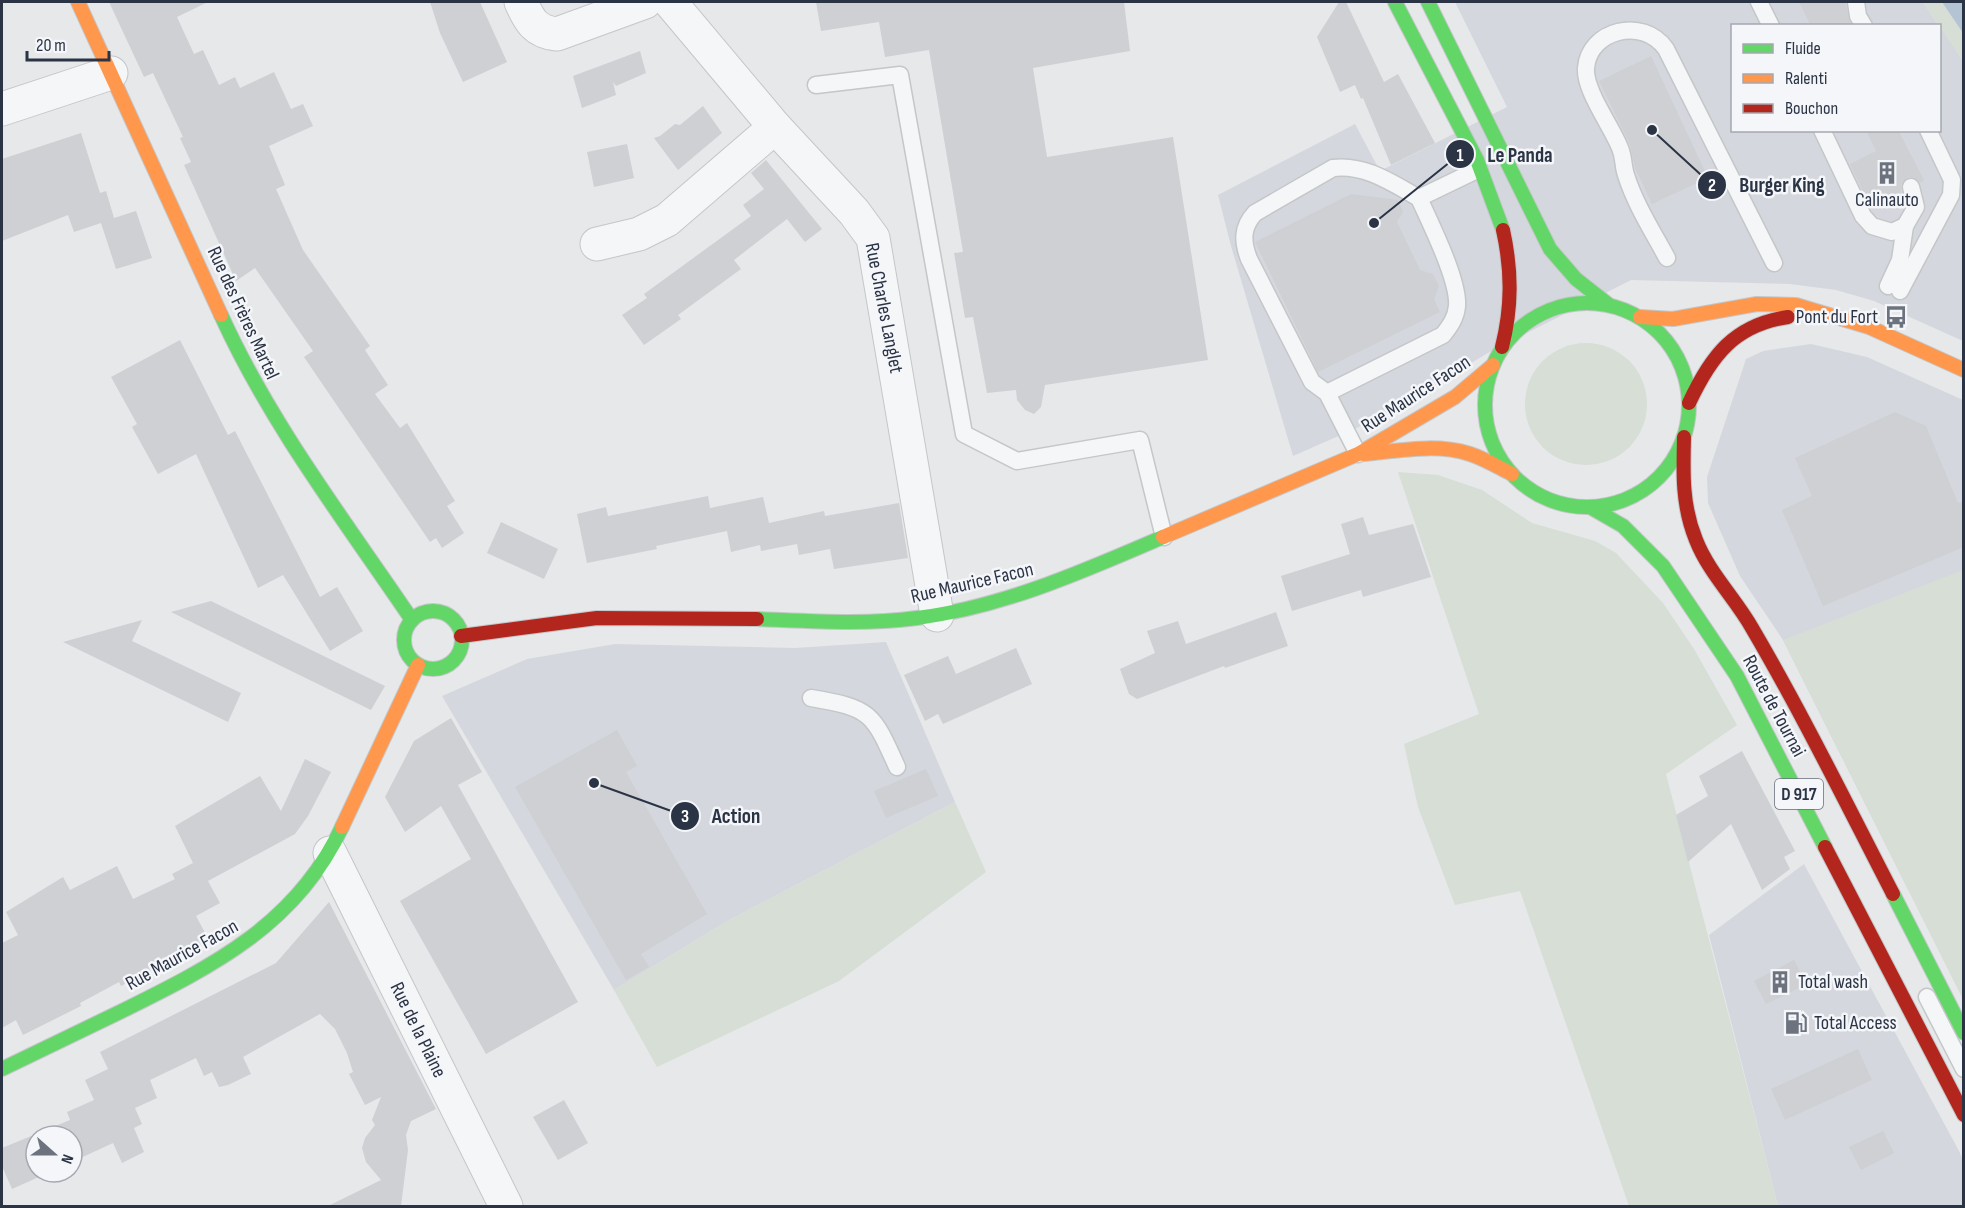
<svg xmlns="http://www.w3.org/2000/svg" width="1965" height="1208" viewBox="0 0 1965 1208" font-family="'Sofia Sans Condensed',sans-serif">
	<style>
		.built { fill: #d4d7dd }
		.green { fill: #d6ded6 }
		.water { fill: #b4c4d5 }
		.building { fill: #ced0d3 }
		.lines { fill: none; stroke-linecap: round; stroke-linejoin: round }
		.lane-casing { stroke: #c4c6c8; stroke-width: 19 }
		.street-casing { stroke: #c4c6c8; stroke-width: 35 }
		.fast-casing { stroke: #c4c6c8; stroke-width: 16 }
		.slow-casing { stroke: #c4c6c8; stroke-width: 16 }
		.jam-casing { stroke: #c4c6c8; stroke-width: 16 }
		.lane { stroke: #f5f6f7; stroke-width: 16 }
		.street { stroke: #f5f6f7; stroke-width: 33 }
		.fast { stroke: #63d668; stroke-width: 14 }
		.slow { stroke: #ff974d; stroke-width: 14 }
		.jam { stroke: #b3261e; stroke-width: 14 }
		.labels { text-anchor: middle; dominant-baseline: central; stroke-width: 5; stroke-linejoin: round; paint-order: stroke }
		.shield { fill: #f4f6f9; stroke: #676e7b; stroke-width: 1.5 }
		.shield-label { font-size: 18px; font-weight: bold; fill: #2b3445 }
		.poi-label { font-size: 20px; fill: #2b3445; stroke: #f4f6f9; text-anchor: start }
		.street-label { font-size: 20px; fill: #2b3445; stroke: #f4f6f9 }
		.leader { fill: none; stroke: #2b3445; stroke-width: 2 }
		.callout-dot { fill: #2b3445; stroke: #f4f6f9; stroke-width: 2 }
		.mark-label { font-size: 18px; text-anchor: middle; font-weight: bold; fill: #fff }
		.callout-label { font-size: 21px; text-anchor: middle; font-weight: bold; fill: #2b3445; stroke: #f4f6f9; stroke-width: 5; stroke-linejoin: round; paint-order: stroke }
	</style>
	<rect width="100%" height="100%" fill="#e6e8ea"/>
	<g class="built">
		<path d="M1455,2H1923L1939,26H1732V130H1940V26L1963,61V341L1874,301L1836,290L1790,284L1631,280L1486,354L1384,416L1293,456L1231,246L1218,195L1355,124L1380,171L1507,107Z"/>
		<path d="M1811,344L1867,357L1963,400V999L1783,640L1740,576L1708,503L1707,477L1746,359L1763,351Z"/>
		<path d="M886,642L955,802L729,920L614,990L442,696L527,659L615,644L795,648Z"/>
		<path d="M1804,864L1959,1151L1963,1160V1206H1778L1709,935Z"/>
	</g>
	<g class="green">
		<path d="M1923,2H1963V61Z"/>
		<circle cx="1586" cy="404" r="61"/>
		<path d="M1398,472L1438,475L1482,490L1532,523L1595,541L1616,553L1663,603L1694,649L1737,725L1666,774L1778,1206H1629L1520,891L1455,905L1418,807L1404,744L1479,714Z"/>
		<path d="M1963,570V999L1783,640Z"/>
		<path d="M955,802L986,872L839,981L657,1067L614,990L729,920Z"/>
	</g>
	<path class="water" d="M1942,2H1963V33Z"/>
	<g class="building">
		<path d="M109,2H208L177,17L194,54L203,50L219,85L235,77L240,88L274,72L291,109L303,104L313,126L269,146L285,185L276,189L303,250L370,346L365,350L388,385L375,394L400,428L407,423L455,501L447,506L464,533L442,548L436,538L430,542L304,357L313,351L255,268L236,281L184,165L191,162L180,138L183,137L153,73L144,77Z"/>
		<path d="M430,2H480L507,62L463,82L440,33Z"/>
		<path d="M816,2H1124L1130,51L1033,68L1047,157L1173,137L1208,360L1045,385L1041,407L1034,414L1025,410L1017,400L1016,390L987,393L973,317L965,318L954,253L963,252L929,50L885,57L879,22L821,31Z"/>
		<path d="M1339,2H1346L1384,82L1398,74L1435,143L1391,165L1363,98L1361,99L1355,85L1340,92L1317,37Z"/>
		<path d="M1799,2H1845L1851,26H1811Z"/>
		<path d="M640,51L646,73L616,86L613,82L616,95L582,108L573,76Z"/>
		<path d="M1651,56L1708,178L1652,204L1635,168L1630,144L1599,81Z"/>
		<path d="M703,106L722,133L678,170L654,138L660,136L675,124L680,125Z"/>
		<path d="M1866,130H1898L1924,180L1920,183L1914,177H1908L1901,184V192L1877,205L1872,194L1866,198L1850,164L1876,151Z"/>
		<path d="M81,133L100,193L106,191L114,218L136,211L152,258L116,269L101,223L74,232L68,215L2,241V159Z"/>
		<path d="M627,144L634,178L594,187L587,152Z"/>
		<path d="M766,160L822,229L805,242L787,219L734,260L741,269L678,315L681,319L644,345L622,315L647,298L644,294L751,216L743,205L764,189L751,173Z"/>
		<path d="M1351,194L1398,200L1403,212L1397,222L1420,270L1433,274L1439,286L1434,299L1440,312L1318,372L1255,242Z"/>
		<path d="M180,340L228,435L235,431L320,597L337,587L363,631L330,651L283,575L258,588L196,454L158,474L132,427L137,424L111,377Z"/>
		<path d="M1895,412L1926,426L1958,503L1964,501V547L1823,606L1782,510L1812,496L1795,458Z"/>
		<path d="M708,496L710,508L763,497L769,523L824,511L825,516L899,503L908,558L834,569L830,549L799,555L797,544L761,551L760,545L731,552L727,531L656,546L657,549L587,563L577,514L606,507L608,516Z"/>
		<path d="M1363,517L1369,535L1413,524L1431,577L1363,597L1361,590L1292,611L1281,576L1350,554L1341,524Z"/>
		<path d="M501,522L558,549L544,579L487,553Z"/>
		<path d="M211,601L385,686L371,710L171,612Z"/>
		<path d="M1276,612L1288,646L1225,668L1224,666L1137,699L1129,694L1120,669L1155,653L1147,631L1178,621L1186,644Z"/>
		<path d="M142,620L132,641L241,693L228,722L63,642Z"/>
		<path d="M1016,648L1032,684L943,724L938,714L925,721L904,675L948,656L956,674Z"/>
		<path d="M451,718L482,772L458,785L578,1002L486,1054L400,901L471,859L441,806L405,832L385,797L414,741Z"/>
		<path d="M617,730L637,766L626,772L707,914L641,954L649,967L626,980L515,787Z"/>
		<path d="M1742,751L1795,851L1784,857L1790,869L1762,890L1731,824L1688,862L1676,815L1708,796L1699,776Z"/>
		<path d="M305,759L331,772L308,816L295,834L208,881L220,903L196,916L210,942L121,986L119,982L80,1003L81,1006L23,1035L16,1020L2,1028V943L18,935L6,912L63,877L70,890L117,866L133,899L175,879L172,874L193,863L175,826L260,776L281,811Z"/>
		<path d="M926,769L938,796L886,818L874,791Z"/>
		<path d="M329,902L436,1109L411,1121L406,1135L408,1150L401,1206H328L381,1180L366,1162L362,1148L365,1138L375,1125L372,1120L381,1097L365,1105L349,1074L353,1072L347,1053L335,1029L320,1014L243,1057L251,1074L228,1085L219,1087L212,1072L204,1076L196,1058L150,1080L157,1098L135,1108L142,1124L134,1128L144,1152L122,1163L113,1143L72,1162V1136H36V1172H50L12,1189L2,1166V1148L70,1120L67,1112L94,1100L85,1080L108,1069L100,1052L276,963Z"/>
		<path d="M1794,960L1807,984L1766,1004L1754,981Z"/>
		<path d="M1858,1049L1872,1080L1785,1120L1771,1089Z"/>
		<path d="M564,1100L588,1143L558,1160L533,1117Z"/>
		<path d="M1883,1131L1894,1153L1861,1170L1849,1147Z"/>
	</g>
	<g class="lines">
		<g class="lane-casing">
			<g id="lane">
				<path d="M1759,2L1771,26"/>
				<path d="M1856,2L1858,16L1864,26"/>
				<path d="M816,85L900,75L964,434L1017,461L1140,440L1164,537"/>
				<path d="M1822,130L1863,216L1872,226L1892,232L1905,226L1916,207L1911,187"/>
				<path d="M1667,258C1653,232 1635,204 1626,175C1623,167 1624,157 1620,148C1612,127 1584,90 1586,68C1589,30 1643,16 1666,49L1774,263"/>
				<path d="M1888,286L1900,260L1905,226"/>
				<path d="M1900,291L1951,195L1952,180L1928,130"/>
				<path d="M1327,393L1312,382L1249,259C1242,241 1242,227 1255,213L1333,168C1365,164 1392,183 1419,198"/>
				<path d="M1358,454L1327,393L1443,335C1450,326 1456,318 1457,306C1459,280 1430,223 1419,198L1479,169"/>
				<path d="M811,698C871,708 873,713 897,767"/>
				<path d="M1927,997L1964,1069"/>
			</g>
		</g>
		<g class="street-casing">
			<g id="street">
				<path d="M521,2C529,20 535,32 557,34L645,2"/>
				<path d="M670,2L775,127L854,212L873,238L937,615"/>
				<path d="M2,109L111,73"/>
				<path d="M597,244L639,234L667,220L775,127"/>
				<path d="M330,853L506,1206"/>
			</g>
		</g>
		<g class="fast-casing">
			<g id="fast">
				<path d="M1395,2L1477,160L1503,230"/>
				<path d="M1428,2L1550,249L1576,279L1609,305"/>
				<circle cx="1587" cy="405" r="102"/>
				<path d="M221,315C271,425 345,521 412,620"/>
				<path d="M1590,507L1623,526L1663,566L1737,676L1825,847"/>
				<circle cx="433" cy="640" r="29"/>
				<path d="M757,619C810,621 864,625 917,618C1003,607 1084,571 1163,537"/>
				<path d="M1893,894L1964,1033"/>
				<path d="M2,1069C42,1050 82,1030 122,1011C213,966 297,924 342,827"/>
			</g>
		</g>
		<g class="slow-casing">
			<g id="slow">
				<path d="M78,2L221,315"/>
				<path d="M1640,317L1673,319L1757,304L1796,305L1869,327L1964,370"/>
				<path d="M1363,454C1398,451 1435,443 1470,454C1485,459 1498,467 1512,474"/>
				<path d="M1163,537L1358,454L1455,397L1493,365"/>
				<path d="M342,827L418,665"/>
			</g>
		</g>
		<g class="jam-casing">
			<g id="jam">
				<path d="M1502,347C1512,307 1512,271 1503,230"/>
				<path d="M1689,403C1711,356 1734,325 1788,317"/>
				<path d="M1684,437C1683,473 1682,506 1696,540C1709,573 1735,598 1752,628C1803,715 1847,805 1893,894"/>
				<path d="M461,636L597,618L757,619"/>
				<path d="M1825,847L1964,1115"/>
			</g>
		</g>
		<use href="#lane" class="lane"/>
		<use href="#street" class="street"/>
		<use href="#fast" class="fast"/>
		<use href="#slow" class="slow"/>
		<use href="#jam" class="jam"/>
	</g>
	<defs>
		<g id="building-bare" transform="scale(1.8)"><path d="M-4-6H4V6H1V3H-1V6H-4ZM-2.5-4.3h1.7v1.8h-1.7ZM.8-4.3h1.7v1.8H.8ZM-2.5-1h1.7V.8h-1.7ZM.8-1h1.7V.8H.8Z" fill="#6c737f" stroke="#f4f6f9" stroke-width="2.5" paint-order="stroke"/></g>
		<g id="bus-bare" transform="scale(1.8)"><path d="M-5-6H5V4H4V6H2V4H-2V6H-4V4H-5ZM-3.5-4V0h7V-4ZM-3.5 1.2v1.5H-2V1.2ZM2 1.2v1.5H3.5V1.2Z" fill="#6c737f" stroke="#f4f6f9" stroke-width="2.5" paint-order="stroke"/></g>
		<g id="fuel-bare" transform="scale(1.8)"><path d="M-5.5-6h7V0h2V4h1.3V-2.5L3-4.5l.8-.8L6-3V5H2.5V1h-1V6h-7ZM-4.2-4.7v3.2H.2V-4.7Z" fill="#6c737f" stroke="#f4f6f9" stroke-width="2.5" paint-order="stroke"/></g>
	</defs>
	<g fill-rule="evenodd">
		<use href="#building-bare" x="1887" y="173"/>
		<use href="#bus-bare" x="1896" y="317"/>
		<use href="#building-bare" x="1780" y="982"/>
		<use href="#fuel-bare" x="1796" y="1023"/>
	</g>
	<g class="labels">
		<rect class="shield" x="1775" y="779" width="48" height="30" rx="4.5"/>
		<g class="shield-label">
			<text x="1799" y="794">D 917</text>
		</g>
		<g class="poi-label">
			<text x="1887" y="200" text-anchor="middle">Calinauto</text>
			<text x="1878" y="317" text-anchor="end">Pont du Fort</text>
			<text x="1798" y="982">Total wash</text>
			<text x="1814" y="1023">Total Access</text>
		</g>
		<g class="street-label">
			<text transform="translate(884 308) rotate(79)">Rue Charles Langlet</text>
			<text transform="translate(243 313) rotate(65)">Rue des Frères Martel</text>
			<text transform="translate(1416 394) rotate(-33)">Rue Maurice Facon</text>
			<text transform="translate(972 583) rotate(-13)">Rue Maurice Facon</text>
			<text transform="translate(1774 706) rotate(62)">Route de Tournai</text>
			<text transform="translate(182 955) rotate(-29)">Rue Maurice Facon</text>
			<text transform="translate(418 1030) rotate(64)">Rue de la Plaine</text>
		</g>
	</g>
	<path class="leader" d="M1374 223L1460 154M1652 130L1712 185M594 783L685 816"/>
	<g class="callout-dot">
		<circle cx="1374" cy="223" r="6"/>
		<circle cx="1652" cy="130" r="6"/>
		<circle cx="594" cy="783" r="6"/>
		<circle cx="1460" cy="154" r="15"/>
		<circle cx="1712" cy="185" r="15"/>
		<circle cx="685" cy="816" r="15"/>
	</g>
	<g class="mark-label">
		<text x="1460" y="161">1</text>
		<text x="1712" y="191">2</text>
		<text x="685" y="822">3</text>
	</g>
	<g class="callout-label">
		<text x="1520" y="162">Le Panda</text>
		<text x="1782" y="192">Burger King</text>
		<text x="736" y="823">Action</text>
	</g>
	<rect width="1965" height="1208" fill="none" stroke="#2b3445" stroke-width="6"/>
	<rect x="1731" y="24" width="210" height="108" fill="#f4f6f9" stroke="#a4a8b1" stroke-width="1.5"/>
	<rect x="1743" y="44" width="30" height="9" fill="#63d668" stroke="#a4a8b1" stroke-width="1.5"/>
	<text x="1785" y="54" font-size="18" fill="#2b3445">Fluide</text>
	<rect x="1743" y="74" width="30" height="9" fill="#ff974d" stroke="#a4a8b1" stroke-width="1.5"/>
	<text x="1785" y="84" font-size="18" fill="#2b3445">Ralenti</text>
	<rect x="1743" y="104" width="30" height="9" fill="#b3261e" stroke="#a4a8b1" stroke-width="1.5"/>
	<text x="1785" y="114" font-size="18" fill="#2b3445">Bouchon</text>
	<g transform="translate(54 1154) rotate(111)"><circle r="28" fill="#f4f6f9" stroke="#a4a8b1" stroke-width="1.5"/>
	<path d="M0-4.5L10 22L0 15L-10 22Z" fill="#6c737f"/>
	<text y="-9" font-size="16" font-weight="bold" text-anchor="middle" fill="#2b3445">N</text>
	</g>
	<path d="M27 51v9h82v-9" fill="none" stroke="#2b3445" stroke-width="3"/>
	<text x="36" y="51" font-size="18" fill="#2b3445" stroke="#f4f6f9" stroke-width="4.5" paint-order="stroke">20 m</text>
</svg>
